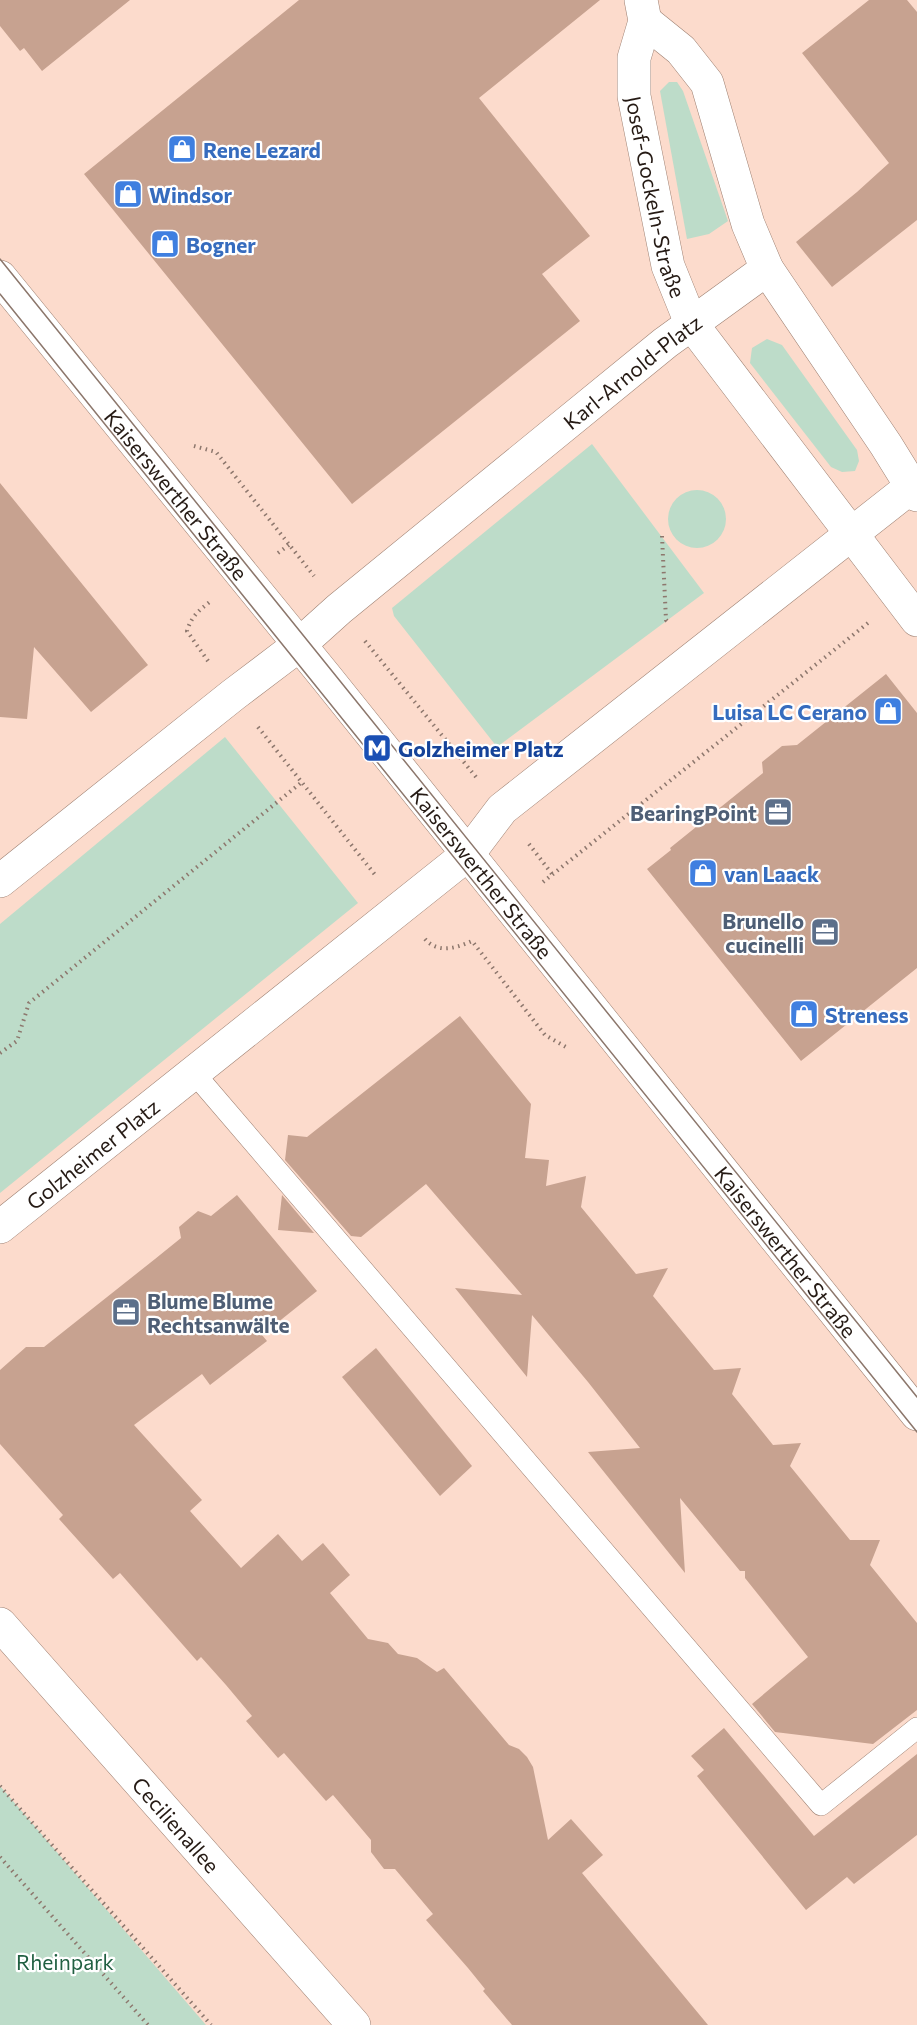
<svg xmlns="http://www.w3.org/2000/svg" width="917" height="2025" viewBox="0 0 917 2025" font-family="Commissioner,sans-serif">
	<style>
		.green { fill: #bddcc9 }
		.building { fill: #c7a290 }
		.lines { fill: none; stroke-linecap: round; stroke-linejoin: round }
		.service-casing { stroke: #9e8072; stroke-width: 22 }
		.minor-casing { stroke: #9e8072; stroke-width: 34 }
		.tertiary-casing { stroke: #9e8072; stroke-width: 34 }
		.path { stroke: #8d776d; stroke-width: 4; stroke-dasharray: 1.5 4.5; stroke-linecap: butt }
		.service { stroke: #fff; stroke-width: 21 }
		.minor { stroke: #fff; stroke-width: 33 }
		.tertiary { stroke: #fff; stroke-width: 33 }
		.tram { stroke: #8c776c; stroke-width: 1.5 }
		.labels { text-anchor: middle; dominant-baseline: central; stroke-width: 4.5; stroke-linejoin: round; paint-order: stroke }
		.shop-label { font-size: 21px; font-weight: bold; fill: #366cbe; stroke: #fff; text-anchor: start }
		.street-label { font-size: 21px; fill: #251a14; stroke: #fff }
		.transit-label { font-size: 21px; font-weight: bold; fill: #164399; stroke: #fff; text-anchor: start }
		.service-label { font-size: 21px; font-weight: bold; fill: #4e5e75; stroke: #fff; text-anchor: end }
		.park-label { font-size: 21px; fill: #216042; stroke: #fff }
	</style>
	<rect width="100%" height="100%" fill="#fcdbcc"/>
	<g class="green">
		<path d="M669,82H677L683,91L728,221L709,234L687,239L660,91Z"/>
		<path d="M767,339L782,345L857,450L859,461L855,471L842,472L831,467L750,363L752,348Z"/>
		<path d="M592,444L704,593L497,747L394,616L392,608Z"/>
		<circle cx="697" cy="519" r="29"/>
		<path d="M225,737L358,903L0,1193V924Z"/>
		<path d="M0,1786L206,2025H0Z"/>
	</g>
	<g class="building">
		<path d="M0,0H130L42,71L24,48L20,51L0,26Z"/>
		<path d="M299,0H600L479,98L590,236L542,274L580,321L352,504L84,174Z"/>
		<path d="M869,0H907L917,12V220L832,287L796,242L857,192L889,163L802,53Z"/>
		<path d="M0,483L148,665L91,712L34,647L27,719L0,717Z"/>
		<path d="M886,674L917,713V968L801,1061L647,869L671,850L670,848L763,773L762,762L782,746L797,745Z"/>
		<path d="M460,1016L531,1104L525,1158L549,1160L546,1186L586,1176L581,1207L636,1274L668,1268L653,1296L714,1370L741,1368L732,1394L773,1445L801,1443L790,1466L850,1540H880L870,1565L917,1623V1710L873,1744L775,1732L752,1704L808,1657L745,1578V1571H740L680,1498L685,1573L588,1452L640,1448L588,1382L532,1315L527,1377L455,1288L522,1295L426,1184L361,1237L351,1236L285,1160L288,1135L307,1137Z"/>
		<path d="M237,1195L317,1291L262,1335L267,1341L210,1385L202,1374L134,1425L202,1500L190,1511L241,1568L278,1534L302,1561L323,1543L350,1575L330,1593L368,1639L388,1643L398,1654L417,1658L437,1672L444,1668L509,1745L519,1749L527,1757L533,1767L548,1840L571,1819L603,1855L582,1873L708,2025H512L483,1991L485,1989L468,1968L426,1920L433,1914L395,1869H384L371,1852V1840L333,1795L326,1801L284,1753L278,1758L246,1721L252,1716L226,1685L201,1657L197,1661L120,1573L113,1579L59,1519L63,1515L0,1444V1370L26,1347H44L155,1259L181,1238L179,1227L198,1211L211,1216Z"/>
		<path d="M282,1195L314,1233L278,1230Z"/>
		<path d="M376,1348L472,1466L440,1496L342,1377Z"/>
		<path d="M724,1728L814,1836L917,1754V1835L854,1884L847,1877L806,1910L697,1776L704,1770L691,1756Z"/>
	</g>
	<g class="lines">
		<g class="service-casing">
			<path id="service" d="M194,1073L821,1805L917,1728"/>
		</g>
		<g class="minor-casing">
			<g id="minor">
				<path id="s1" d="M641,0L645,21L634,58V96L668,266L691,323L917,620"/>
				<path d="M645,21L681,50L707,83L748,224L767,269L886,445L917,495"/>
				<path id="s2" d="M0,881L233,695L299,645L339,609L665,343L767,269"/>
				<path id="s3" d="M0,1227L468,854L502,809L911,487"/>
			</g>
		</g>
		<g class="tertiary-casing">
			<g id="tertiary">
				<path id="s4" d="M0,277L325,676L917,1414"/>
				<path id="s5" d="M0,1624L354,2025"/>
			</g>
		</g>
		<g class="path">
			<path d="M194,446L216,452L314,576"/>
			<path d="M662,536L666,620L670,624"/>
			<path d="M278,553L289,545"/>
			<path d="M365,641L476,777"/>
			<path d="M208,661L187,631C191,617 199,610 211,601"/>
			<path d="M258,727L376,876"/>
			<path d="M529,844L552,874"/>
			<path d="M543,882L868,623"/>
			<path d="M425,939C438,954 456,948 472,941L545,1035L566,1047"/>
			<path d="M0,1053L17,1041L29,1003L302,782"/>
			<path d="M0,1786L211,2025"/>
			<path d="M0,1857L148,2025"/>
		</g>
		<use href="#service" class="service"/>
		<use href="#minor" class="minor"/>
		<use href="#tertiary" class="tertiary"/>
		<g class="tram">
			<path d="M0,259L917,1397"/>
			<path d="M0,294L917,1432"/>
		</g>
	</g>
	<defs>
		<g id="shop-square" transform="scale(1.5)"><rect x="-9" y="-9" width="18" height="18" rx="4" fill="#3f7fe0" stroke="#fff"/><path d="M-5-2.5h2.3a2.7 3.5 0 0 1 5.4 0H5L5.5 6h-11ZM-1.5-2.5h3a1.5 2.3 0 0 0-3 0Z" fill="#fff"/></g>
		<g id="metro-square" transform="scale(1.5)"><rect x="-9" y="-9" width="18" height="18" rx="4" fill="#1a4fb4" stroke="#fff"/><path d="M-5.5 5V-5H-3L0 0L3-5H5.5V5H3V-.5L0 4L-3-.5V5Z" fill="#fff"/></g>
		<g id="office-square" transform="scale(1.5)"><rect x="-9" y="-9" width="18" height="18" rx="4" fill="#5c6f8a" stroke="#fff"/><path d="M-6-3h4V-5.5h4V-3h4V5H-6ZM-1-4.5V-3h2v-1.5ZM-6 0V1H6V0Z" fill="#fff"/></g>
	</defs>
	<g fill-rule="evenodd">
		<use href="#shop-square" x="182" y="149"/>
		<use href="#shop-square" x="128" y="194"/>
		<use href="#shop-square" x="165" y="244"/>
		<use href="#shop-square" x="888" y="711"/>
		<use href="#metro-square" x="377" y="748"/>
		<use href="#office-square" x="778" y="812"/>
		<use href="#shop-square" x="703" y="873"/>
		<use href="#office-square" x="825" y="932"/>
		<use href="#shop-square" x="804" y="1014"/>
		<use href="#office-square" x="126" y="1312"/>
	</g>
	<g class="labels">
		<g class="shop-label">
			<text x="203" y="149">Rene Lezard</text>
			<text x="149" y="194">Windsor</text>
			<text x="186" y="244">Bogner</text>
			<text x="867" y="711" text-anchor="end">Luisa LC Cerano</text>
			<text x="724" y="873">van Laack</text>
			<text x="825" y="1014">Streness</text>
		</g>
		<g class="street-label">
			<text stroke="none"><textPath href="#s1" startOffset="201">Josef-Gockeln-Straße</textPath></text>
			<text stroke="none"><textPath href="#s2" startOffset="812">Karl-Arnold-Platz</textPath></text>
			<text stroke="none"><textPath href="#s4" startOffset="280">Kaiserswerther Straße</textPath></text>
			<text stroke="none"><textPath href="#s4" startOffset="766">Kaiserswerther Straße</textPath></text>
			<text stroke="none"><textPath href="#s3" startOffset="118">Golzheimer Platz</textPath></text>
			<text stroke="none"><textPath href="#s4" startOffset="1252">Kaiserswerther Straße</textPath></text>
			<text stroke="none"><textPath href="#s5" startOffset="267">Cecilienallee</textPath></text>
		</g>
		<g class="transit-label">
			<text x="398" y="748">Golzheimer Platz</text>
		</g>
		<g class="service-label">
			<text x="757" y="812">BearingPoint</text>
			<text x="804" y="920">Brunello<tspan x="804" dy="24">cucinelli</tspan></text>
			<text x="147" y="1300" text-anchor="start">Blume Blume<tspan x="147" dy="24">Rechtsanwälte</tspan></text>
		</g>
		<g class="park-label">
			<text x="65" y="1961">Rheinpark</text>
		</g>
	</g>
</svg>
